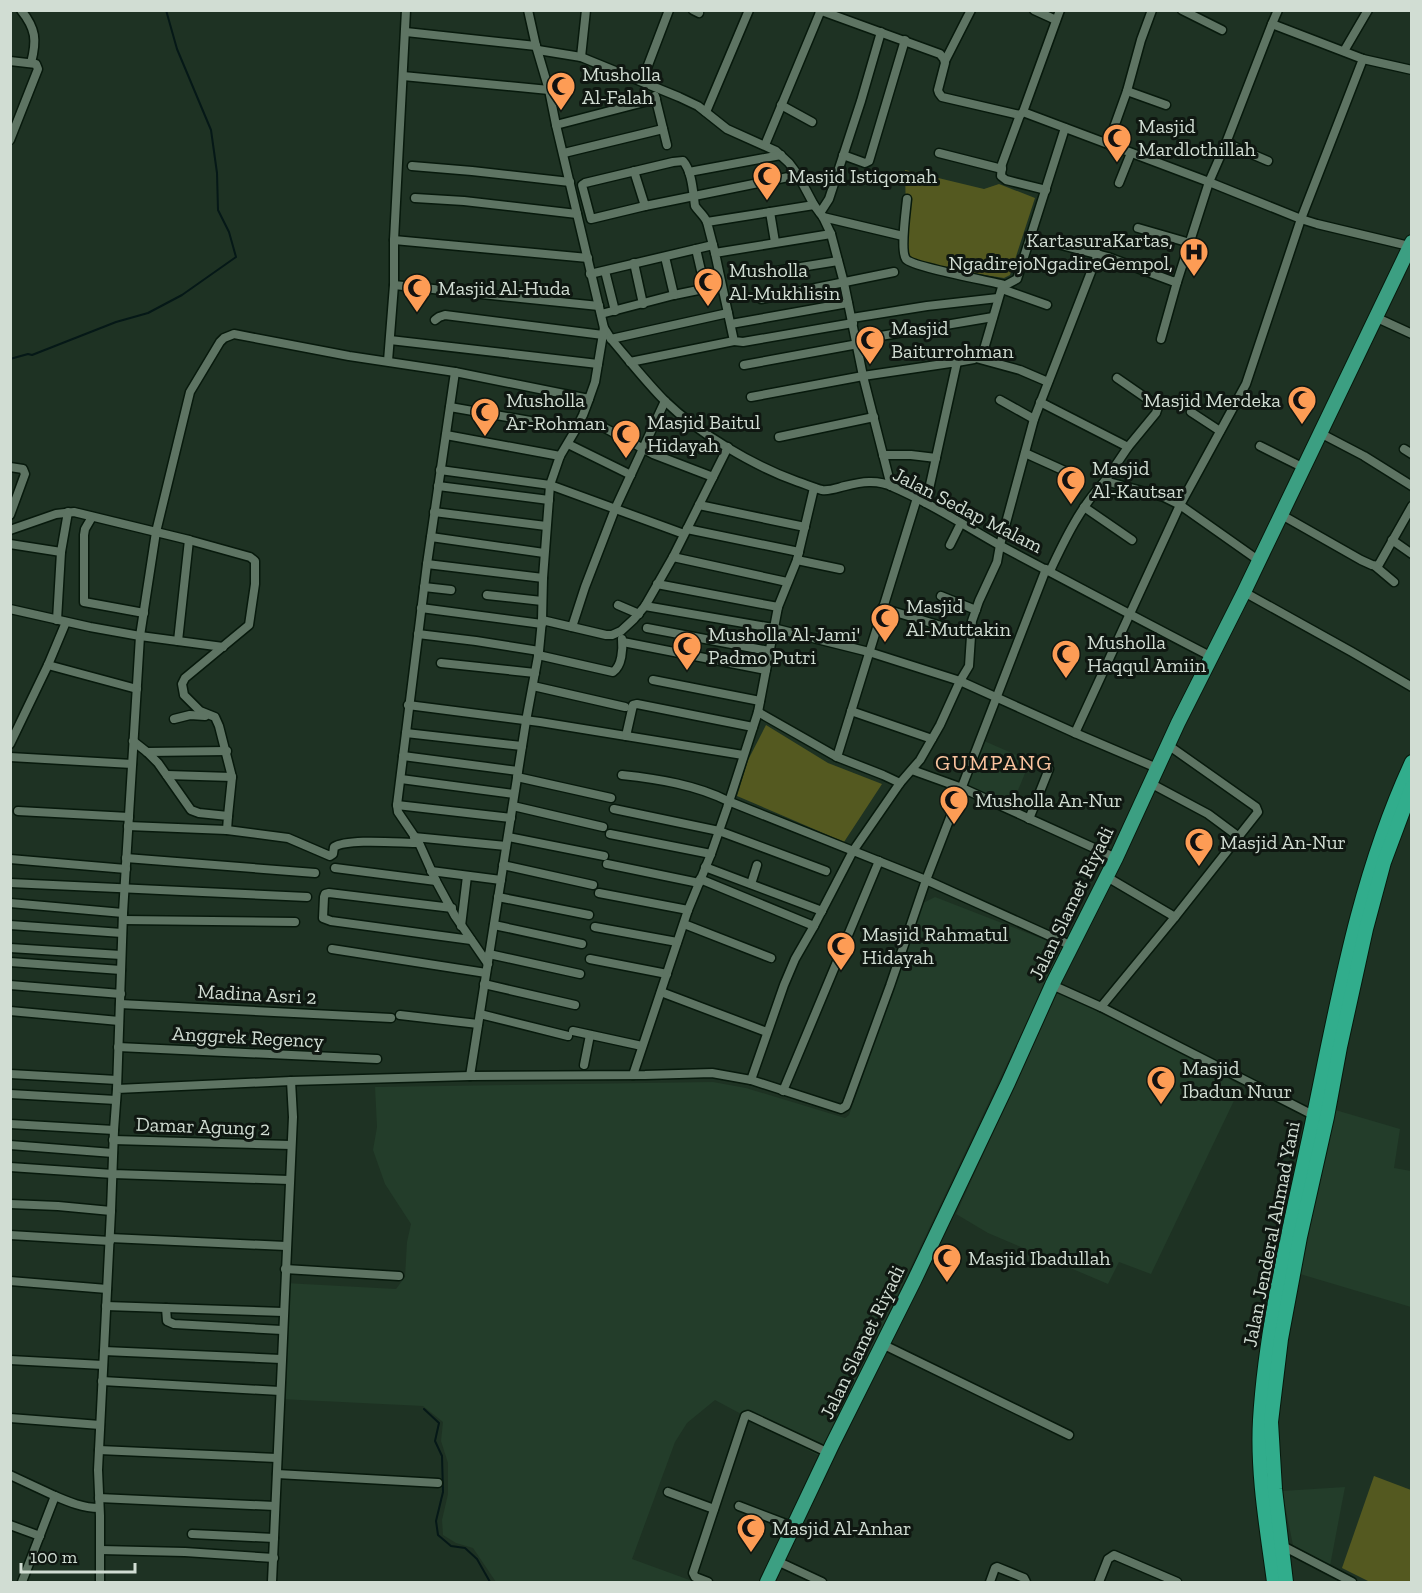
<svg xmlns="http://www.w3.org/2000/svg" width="1422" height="1593" viewBox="0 0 1422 1593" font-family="'Zilla Slab',serif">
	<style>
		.built { fill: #233d2a }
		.pitch { fill: #545920 }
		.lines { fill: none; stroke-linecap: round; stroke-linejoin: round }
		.stream { stroke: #051817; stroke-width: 2 }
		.minor-casing { stroke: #07190c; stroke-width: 11 }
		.primary-casing { stroke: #07190c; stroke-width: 16 }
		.trunk-casing { stroke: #07190c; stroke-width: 16 }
		.minor { stroke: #5e7463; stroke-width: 8 }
		.primary { stroke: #3c9f82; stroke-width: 14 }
		.trunk { stroke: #31ad8c; stroke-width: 14 }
		.labels { text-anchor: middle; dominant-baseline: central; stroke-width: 6; stroke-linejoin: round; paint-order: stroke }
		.poi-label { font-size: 20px; fill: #d1ddd3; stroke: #0f1711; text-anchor: start }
		.street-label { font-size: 20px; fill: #d1ddd3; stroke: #0f1711 }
		.quarter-label { font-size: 22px; letter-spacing: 1.5px; fill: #fbc49f; stroke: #0f1711 }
	</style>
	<rect width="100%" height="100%" fill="#1e3223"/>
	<g class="built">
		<path d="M982,740L1030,761L1012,805L963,784Z"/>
		<path d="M935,897L1053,943L1058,956L821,1457L715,1400L687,1423L675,1442L632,1559L695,1582H496L473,1548L456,1543L443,1535L442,1520L448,1494V1463L441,1441L443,1422L423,1406L280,1399L285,1283L396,1289L405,1277L407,1242L411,1224L385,1184L373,1150L377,1127L375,1087L713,1082L746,1088L845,1118L849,1115L923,903Z"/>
		<path d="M1059,989L1156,1035L1241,1086L1151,1274L1119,1262L1108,1284L988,1233L956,1214Z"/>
		<path d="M1332,1109L1400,1129L1394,1168L1411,1171V1307L1300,1274Z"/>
		<path d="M1345,1487L1330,1566L1294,1550L1282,1491Z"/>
	</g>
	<g class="pitch">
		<path d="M905,170L984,189L999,184L1035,198L1010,275L1004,278L907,263Z"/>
		<path d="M766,725L828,763L882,784L844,842L737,796L748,760Z"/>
		<path d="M1374,1476L1411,1490V1582H1370L1342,1568Z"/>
	</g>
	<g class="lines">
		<g class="stream">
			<path d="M10,359L28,354L32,355L116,322L148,313L182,295L236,257L229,232L218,210L217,173L211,130L177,49L166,10"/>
			<path d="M424,1409L439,1423L435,1441L442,1456L443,1492L436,1521L438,1535L451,1546L465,1548L477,1559L490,1582"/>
		</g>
		<g class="minor-casing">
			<g id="minor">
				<path d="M21,10C36,29 37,40 31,63"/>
				<path d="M693,10L699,13"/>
				<path d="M819,10L940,54L944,59L945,63L938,90L939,93L942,97L1020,115"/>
				<path d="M1034,10L1056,20"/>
				<path d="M1182,10L1222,30"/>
				<path d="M1278,10L1272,24L1363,59L1412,70"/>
				<path d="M406,32L536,46"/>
				<path d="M538,50L581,57L679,97L698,106L727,129L776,151L789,163L798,175L814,205L823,217L831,234L844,283L863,376L891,486"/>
				<path d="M1344,51L1368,10"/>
				<path d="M581,57L586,10"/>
				<path d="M10,61L36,64L38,69L10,140"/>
				<path d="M945,61L971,10"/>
				<path d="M403,76L549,90"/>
				<path d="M642,81L669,10"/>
				<path d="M1127,91L1166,105"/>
				<path d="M655,96L667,145"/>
				<path d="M781,105L812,122"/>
				<path d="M706,112L749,10"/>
				<path d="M1023,112L1209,182L1301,219L1317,224L1409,246"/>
				<path d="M556,125L656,99"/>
				<path d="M1226,143L1268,161"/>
				<path d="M1108,144L1127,91L1141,40L1152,10"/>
				<path d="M765,145L821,10"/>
				<path d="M564,153L663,129"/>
				<path d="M939,153L1002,169"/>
				<path d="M843,155L865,163L869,161L905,40"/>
				<path d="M412,166L472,171L570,182"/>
				<path d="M634,171L645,206L798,175"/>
				<path d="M689,172L781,155"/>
				<path d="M1119,183L1131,153"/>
				<path d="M1046,190L1006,180L1001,176L1002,164L1020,115L1023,112L1060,10"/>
				<path d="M415,198L464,201L577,214"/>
				<path d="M907,199C906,210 900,251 906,259C912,267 990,281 1005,285"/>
				<path d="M645,206L591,219L582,185L585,183L673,162L683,161C692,171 693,192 695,206C699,212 704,215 707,222"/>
				<path d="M770,212L775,242"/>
				<path d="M820,213L829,199L861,101L881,32"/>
				<path d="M823,217L903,236"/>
				<path d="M1138,228L1190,243"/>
				<path d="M831,234L715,253L734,341L743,342L853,323"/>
				<path d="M1030,237L1108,257L1172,281L1177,282L1209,182L1226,143L1272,24"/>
				<path d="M394,240L588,258"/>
				<path d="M696,249L705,288"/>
				<path d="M715,253L707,222L814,205"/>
				<path d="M665,257L674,295L713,287"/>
				<path d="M634,263L643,304"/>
				<path d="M605,271L615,311"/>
				<path d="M590,274L713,245"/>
				<path d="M757,274L838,261"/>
				<path d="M394,285L599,306"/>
				<path d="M1002,289L1047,305"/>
				<path d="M761,299L894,272"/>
				<path d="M601,314L674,295"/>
				<path d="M1375,317L1412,334"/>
				<path d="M852,318L927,306L998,298"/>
				<path d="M435,320L439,317L445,315L603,335"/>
				<path d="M731,324L848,303"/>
				<path d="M604,328L611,339C629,360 646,382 665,401C698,433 754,466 796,481C805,484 814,488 822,490C830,491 837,488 845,486C861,482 877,479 893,487C931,503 965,526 1001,546C1071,583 1140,620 1210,656"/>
				<path d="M611,339L728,313"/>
				<path d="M1161,339L1177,282"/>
				<path d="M390,340L598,364"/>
				<path d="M857,340L993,317"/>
				<path d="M976,358L1020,370L1048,382"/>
				<path d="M388,361L394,285V240L406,10"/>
				<path d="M630,362L734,341"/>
				<path d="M957,362L974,359L984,349L1002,287L1017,279L1065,128"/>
				<path d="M744,365L858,344"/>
				<path d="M455,372L427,564L397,805L398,812L419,843L436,881L455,916L488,964"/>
				<path d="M751,397L863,376L957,362L926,503"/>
				<path d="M1000,400L1034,419"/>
				<path d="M1040,402L1128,447L1156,413L1158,407L1156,405L1117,378"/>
				<path d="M450,407L576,429"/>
				<path d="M1191,412L1220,431"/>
				<path d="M603,427L653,454L713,477"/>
				<path d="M1320,433L1364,456L1412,486"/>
				<path d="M446,435L560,456"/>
				<path d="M779,437L874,417"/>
				<path d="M568,444L631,475"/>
				<path d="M1260,446L1304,468"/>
				<path d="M1404,449L1412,454"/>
				<path d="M1025,453L1067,472"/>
				<path d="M883,455H911L936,458"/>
				<path d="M10,467L23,469L25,474L10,515"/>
				<path d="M440,470L550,485L684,534"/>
				<path d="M1105,481L1128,447"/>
				<path d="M438,486L549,500"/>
				<path d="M699,505L805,527"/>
				<path d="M1084,507L1132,540"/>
				<path d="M434,512L546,526"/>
				<path d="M1280,514L1361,560L1372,565L1378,566L1412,506"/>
				<path d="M92,517L85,529L84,535V602L144,613"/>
				<path d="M687,529L799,552"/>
				<path d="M10,530L56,514L74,512L189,540L250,557L255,561V584L249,625L185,678L182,684L184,695L200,711L215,717L219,726L232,777L228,816"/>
				<path d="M431,537L544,553"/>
				<path d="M1392,540L1412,554"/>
				<path d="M10,544L61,552"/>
				<path d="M950,545L961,523"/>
				<path d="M673,557L787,582"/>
				<path d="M797,560L840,569"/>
				<path d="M427,564L543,578"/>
				<path d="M1375,566L1394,582"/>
				<path d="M1050,571C1065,539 1081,506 1105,481L1164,497L1180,505L1258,560"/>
				<path d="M657,584L778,607"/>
				<path d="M424,587L451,590"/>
				<path d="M1244,592L1352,652L1412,687"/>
				<path d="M487,595L542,601"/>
				<path d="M941,596L976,610"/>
				<path d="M618,605L639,614"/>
				<path d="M645,606L773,628L869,652L960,681L1075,733L1157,768"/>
				<path d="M421,608L542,624"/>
				<path d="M882,608L971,635"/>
				<path d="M10,609L90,627L140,636L223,647"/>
				<path d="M57,620L61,552L68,512"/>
				<path d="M542,620L606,635H612L621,631L634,619L645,606L673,557L728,447"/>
				<path d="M572,627L585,587L615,509L665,401"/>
				<path d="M647,628L769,651"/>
				<path d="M418,634L476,641L539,651"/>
				<path d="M178,641L189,540"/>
				<path d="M623,642L766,670"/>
				<path d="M538,655L613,672C622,666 623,649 622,639"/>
				<path d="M441,663L535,673"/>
				<path d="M48,665L137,689"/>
				<path d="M653,680L760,701"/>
				<path d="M533,686L625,707"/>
				<path d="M408,705L540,722L743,755"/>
				<path d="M851,711L932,739"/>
				<path d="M758,712L837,757L883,775L900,783"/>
				<path d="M174,719L190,715L205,716"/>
				<path d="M406,733L522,746"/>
				<path d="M1075,733L1180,505L1246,384L1301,219L1363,59"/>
				<path d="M626,736L633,705L637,704L753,727"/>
				<path d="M133,741L147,752L158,763L191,810L199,813L228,816L227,830"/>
				<path d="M10,744L48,665L66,622"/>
				<path d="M147,752L227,751"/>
				<path d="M403,756L518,771"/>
				<path d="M10,757L132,764"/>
				<path d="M837,757L917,498"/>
				<path d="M912,770L962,788L1116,858"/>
				<path d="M167,775L232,777"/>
				<path d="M622,775C659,779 696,785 728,801L926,880L1046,569"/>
				<path d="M517,777L611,798"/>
				<path d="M401,779L514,794"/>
				<path d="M1150,783L1208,814L1239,837"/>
				<path d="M397,805L511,818"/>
				<path d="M513,806L603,827"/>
				<path d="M614,809L719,831L826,871"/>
				<path d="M18,811L129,817"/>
				<path d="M1029,819L1049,769"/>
				<path d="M128,826L227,830L288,838L330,856L333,854L334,847C348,838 400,843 419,843"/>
				<path d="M610,834L711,854"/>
				<path d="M414,837L506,846"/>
				<path d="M508,837L604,856"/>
				<path d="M126,858L315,873"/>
				<path d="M10,859L126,869"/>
				<path d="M607,864L699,883"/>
				<path d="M503,865L593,885"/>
				<path d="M705,867L822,911"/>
				<path d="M335,868L436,881"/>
				<path d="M431,871L501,880"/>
				<path d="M1107,877L1175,917"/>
				<path d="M700,879L814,926"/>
				<path d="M10,883L307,897"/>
				<path d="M751,884L757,865"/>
				<path d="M599,893L688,910"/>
				<path d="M498,897L589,915"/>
				<path d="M10,903L123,913"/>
				<path d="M452,908L329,893L325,894L324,897L323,918L331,921L471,940"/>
				<path d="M123,920L295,922"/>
				<path d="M684,924L771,958"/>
				<path d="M10,925L122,933"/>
				<path d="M494,925L582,944"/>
				<path d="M461,926L467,876"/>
				<path d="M595,927L677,942"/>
				<path d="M10,948L121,955"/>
				<path d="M332,949L486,973"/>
				<path d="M489,954L580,974"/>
				<path d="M590,959L667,974"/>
				<path d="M10,962L121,970"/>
				<path d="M484,984L575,1005"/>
				<path d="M10,985L121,994"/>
				<path d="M1052,985L1101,1007L1313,1115L1318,1116"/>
				<path d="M661,992L764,1031"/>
				<path d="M120,1004L391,1018"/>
				<path d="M1101,1007L1175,917L1258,812L1256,807L1168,745"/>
				<path d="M10,1011L119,1021"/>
				<path d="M480,1014L568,1036"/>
				<path d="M400,1015L478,1024"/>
				<path d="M573,1031L642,1046"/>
				<path d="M118,1047L377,1059"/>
				<path d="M584,1065L590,1035"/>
				<path d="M10,1074L117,1080"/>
				<path d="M633,1075L688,910L711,854L727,808L758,712L778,607L797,560L814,488"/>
				<path d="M470,1076L526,721L539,651L542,620L543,578L550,485L560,456L576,429L583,415L589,399"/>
				<path d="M751,1080L784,985L795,959L814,926L853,851L900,783L920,760L940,725L960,681L969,666L972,621L979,601L997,562L1000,545L1034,419L1098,254"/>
				<path d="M117,1089L123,913L140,636L156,532L190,392L220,342L224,338L234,334L349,356L455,372L589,399L595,382L604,328L556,125L549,90L536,46L528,10"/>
				<path d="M783,1091L879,861"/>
				<path d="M10,1094L116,1100"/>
				<path d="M10,1124L114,1130"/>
				<path d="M113,1140L291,1145"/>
				<path d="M10,1145L113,1153"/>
				<path d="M10,1167L113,1174L289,1180"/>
				<path d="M10,1204L58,1206L111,1211"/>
				<path d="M10,1235L110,1241"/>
				<path d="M110,1238L286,1246"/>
				<path d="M285,1269L399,1276"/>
				<path d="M10,1281L107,1289"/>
				<path d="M106,1306L283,1312"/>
				<path d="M166,1308L167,1321L174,1324L282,1330"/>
				<path d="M882,1344L1069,1435"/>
				<path d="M104,1351L281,1359"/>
				<path d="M10,1360L103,1365"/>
				<path d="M102,1381L280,1391"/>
				<path d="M10,1418L100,1425"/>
				<path d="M99,1450L277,1458"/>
				<path d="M277,1474L438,1483"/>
				<path d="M10,1475L55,1496"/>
				<path d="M668,1492L714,1509"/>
				<path d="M99,1498L275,1506"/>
				<path d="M739,1506L794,1527"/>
				<path d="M10,1525L40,1536"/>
				<path d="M192,1534L274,1538"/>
				<path d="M1279,1544L1352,1582"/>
				<path d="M101,1550L185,1552L274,1558"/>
				<path d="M777,1561L822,1582"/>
				<path d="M22,1582L55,1496C69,1502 83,1508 99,1508"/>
				<path d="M100,1582V1516L98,1470L111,1211L114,1130L117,1089L291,1081L470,1076L645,1075L712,1073L751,1080L841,1109L846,1106L848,1101L890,986L926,880L1072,946"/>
				<path d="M272,1582L293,1117L291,1081"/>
				<path d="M708,1582L695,1577L693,1573L745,1416L748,1415L829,1453"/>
				<path d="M990,1582L995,1568L997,1567L1024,1578L1026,1582"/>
				<path d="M1099,1582L1108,1559L1114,1555L1177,1582"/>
			</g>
		</g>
		<g class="primary-casing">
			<path id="primary" d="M767,1582L832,1445L914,1281L1008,1083L1052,985L1116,858L1178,723L1244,592L1412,242"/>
		</g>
		<g class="trunk-casing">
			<g id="trunk">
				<path d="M1274,1582C1267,1529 1257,1474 1260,1420C1266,1322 1291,1224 1311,1129C1337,1005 1358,878 1412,762"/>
				<path d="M1286,1582L1275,1489L1271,1422L1281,1339L1300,1237L1327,1117L1340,1047L1366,929L1384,862L1412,787"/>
			</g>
		</g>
		<use href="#minor" class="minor"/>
		<use href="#primary" class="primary"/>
		<use href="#trunk" class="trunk"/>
	</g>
	<defs>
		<g id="mosque-pin" transform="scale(1.5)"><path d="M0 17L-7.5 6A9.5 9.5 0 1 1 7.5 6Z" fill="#fd9c55" stroke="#0f1711"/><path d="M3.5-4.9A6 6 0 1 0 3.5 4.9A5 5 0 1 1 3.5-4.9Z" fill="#111"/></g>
		<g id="hospital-pin" transform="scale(1.5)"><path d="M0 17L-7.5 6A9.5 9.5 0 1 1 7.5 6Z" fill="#fd9c55" stroke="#0f1711"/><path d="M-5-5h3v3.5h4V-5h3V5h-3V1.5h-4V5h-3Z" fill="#111"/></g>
	</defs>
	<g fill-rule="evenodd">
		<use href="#mosque-pin" x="561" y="86"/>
		<use href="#mosque-pin" x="1117" y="138"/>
		<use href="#mosque-pin" x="767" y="176"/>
		<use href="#hospital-pin" x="1194" y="252"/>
		<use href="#mosque-pin" x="708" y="282"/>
		<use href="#mosque-pin" x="417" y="288"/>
		<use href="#mosque-pin" x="870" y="340"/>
		<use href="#mosque-pin" x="1302" y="400"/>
		<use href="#mosque-pin" x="485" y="412"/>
		<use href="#mosque-pin" x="626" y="434"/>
		<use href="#mosque-pin" x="1071" y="480"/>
		<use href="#mosque-pin" x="885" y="618"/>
		<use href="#mosque-pin" x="687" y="646"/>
		<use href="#mosque-pin" x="1066" y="654"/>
		<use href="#mosque-pin" x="954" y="800"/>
		<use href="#mosque-pin" x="1199" y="842"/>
		<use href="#mosque-pin" x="841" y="946"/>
		<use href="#mosque-pin" x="1161" y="1080"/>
		<use href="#mosque-pin" x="947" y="1258"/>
		<use href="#mosque-pin" x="751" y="1528"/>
	</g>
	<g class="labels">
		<g class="poi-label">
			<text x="582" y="74">Musholla<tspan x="582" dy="23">Al-Falah</tspan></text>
			<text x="1138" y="126">Masjid<tspan x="1138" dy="23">Mardlothillah</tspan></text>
			<text x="788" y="176">Masjid Istiqomah</text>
			<text x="1173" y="240" text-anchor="end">KartasuraKartas,<tspan x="1173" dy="23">NgadirejoNgadireGempol,</tspan></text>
			<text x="729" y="270">Musholla<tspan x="729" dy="23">Al-Mukhlisin</tspan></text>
			<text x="438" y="288">Masjid Al-Huda</text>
			<text x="891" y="328">Masjid<tspan x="891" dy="23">Baiturrohman</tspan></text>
			<text x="506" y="400">Musholla<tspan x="506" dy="23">Ar-Rohman</tspan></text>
			<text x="1281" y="400" text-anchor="end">Masjid Merdeka</text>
			<text x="647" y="422">Masjid Baitul<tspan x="647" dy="23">Hidayah</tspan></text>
			<text x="1092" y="468">Masjid<tspan x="1092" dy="23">Al-Kautsar</tspan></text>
			<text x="906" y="606">Masjid<tspan x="906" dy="23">Al-Muttakin</tspan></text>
			<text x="708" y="634">Musholla Al-Jami'<tspan x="708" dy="23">Padmo Putri</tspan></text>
			<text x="1087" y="642">Musholla<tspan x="1087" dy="23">Haqqul Amiin</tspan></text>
			<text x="975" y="800">Musholla An-Nur</text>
			<text x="1220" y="842">Masjid An-Nur</text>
			<text x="862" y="934">Masjid Rahmatul<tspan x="862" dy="23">Hidayah</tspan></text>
			<text x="1182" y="1068">Masjid<tspan x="1182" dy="23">Ibadun Nuur</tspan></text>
			<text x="968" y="1258">Masjid Ibadullah</text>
			<text x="772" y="1528">Masjid Al-Anhar</text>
		</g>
		<g class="street-label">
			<text transform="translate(968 510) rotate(27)">Jalan Sedap Malam</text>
			<text transform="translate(1071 903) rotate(-64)">Jalan Slamet Riyadi</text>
			<text transform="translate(257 994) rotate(3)">Madina Asri 2</text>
			<text transform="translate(248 1037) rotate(3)">Anggrek Regency</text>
			<text transform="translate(203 1126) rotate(2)">Damar Agung 2</text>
			<text transform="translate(1271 1234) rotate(-79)">Jalan Jenderal Ahmad Yani</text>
			<text transform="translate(862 1342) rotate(-64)">Jalan Slamet Riyadi</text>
		</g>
		<g class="quarter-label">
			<text x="994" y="762">GUMPANG</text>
		</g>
	</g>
	<rect width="1422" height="1593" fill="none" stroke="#d1ddd3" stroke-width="24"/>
	<path d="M21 1563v9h114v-9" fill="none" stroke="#d1ddd3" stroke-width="3"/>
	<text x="30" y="1563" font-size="18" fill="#d1ddd3" stroke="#0f1711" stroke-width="4.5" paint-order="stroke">100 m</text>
</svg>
